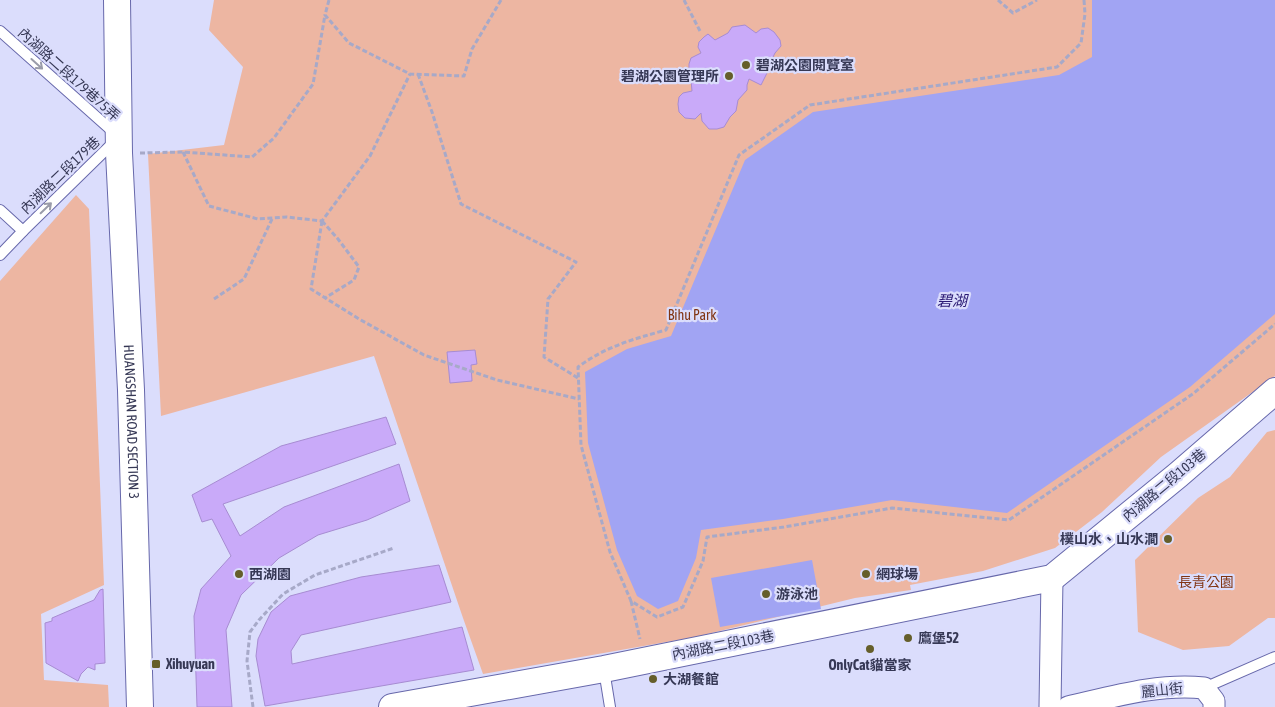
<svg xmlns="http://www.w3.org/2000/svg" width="1275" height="707" viewBox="0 0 1275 707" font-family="'Asap Condensed','Noto Sans TC',sans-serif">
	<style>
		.green { fill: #edb6a2 }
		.water { fill: #a1a4f3 }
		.building { fill: #c9aaf9; stroke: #a78cd2 }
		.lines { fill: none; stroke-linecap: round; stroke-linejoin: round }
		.service-casing { stroke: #6768ab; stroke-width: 12 }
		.minor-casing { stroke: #6768ab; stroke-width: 23 }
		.tertiary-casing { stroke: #6768ab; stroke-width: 28 }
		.path { stroke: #a7a9c8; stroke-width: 3; stroke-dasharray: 5 2.5; stroke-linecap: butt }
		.service { stroke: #fff; stroke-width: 10 }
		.minor { stroke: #fff; stroke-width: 21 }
		.tertiary { stroke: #fff; stroke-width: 26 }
		.oneway { stroke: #9a9caa }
		.poi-dot { fill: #655e2a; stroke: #dbddfc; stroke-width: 2 }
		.labels { text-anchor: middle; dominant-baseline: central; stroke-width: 4.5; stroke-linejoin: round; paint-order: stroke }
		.poi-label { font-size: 14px; font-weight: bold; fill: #363855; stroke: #dbddfc; text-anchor: start }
		.street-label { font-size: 14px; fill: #363855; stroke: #dbddfc }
		.park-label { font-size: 14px; fill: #813513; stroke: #dbddfc }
		.water-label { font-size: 15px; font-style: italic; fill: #2a1a74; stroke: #dbddfc }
	</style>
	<rect width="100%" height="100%" fill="#dbddfc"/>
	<g class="green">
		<path d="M214,0H1275V376L1161,457L1102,512L1055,548L983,571L910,585L911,590L855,598L695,637L483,674L463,618L374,356L161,416L148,154L224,145L243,67L209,30Z"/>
		<path d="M76,195L89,209L104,585L41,614L44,680L108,685L109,707H0V281Z"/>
		<path d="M1275,430V618H1268L1229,646L1183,650L1138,632L1135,560L1198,498L1230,477L1267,432Z"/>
	</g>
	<g class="water">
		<path d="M1092,0H1275V314L1190,387L1007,513L892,500L783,519L701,530L696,558L678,601L658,609L637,596L617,550L588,443L585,372L627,349L671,336L745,160L813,112L1059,75L1092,57Z"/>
		<path d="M812,560L821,609L720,627L711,578Z"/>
	</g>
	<g class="building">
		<path d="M745,25L756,33L761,29L768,28L774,32L780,40L781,46L775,53L768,67V71L761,85L749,79L747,85V90L738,100L736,111L730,117L724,127L717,129H709L702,121L701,113L695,119L685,118L679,112L678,104L679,97L683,93L692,91L691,80L692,76L689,72V64L691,58L701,53L698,47L699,42L704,37L708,34L715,40L728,33L732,27Z"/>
		<path d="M475,350L477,364L471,365L472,381L450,383L447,352Z"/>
		<path d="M386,417L396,444L223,504L240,536L284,507L399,464L410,501L367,520L318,535L279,558L241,595L226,630L232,707H197L194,616L201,589L231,556L212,519L202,522L192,495L281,446Z"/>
		<path d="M439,565L451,602L301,635L291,651L292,664L462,627L474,670L265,706L256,656L258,639L271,612L290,596L361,577Z"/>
		<path d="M103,589L105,663L95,664V670L88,667L81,674L78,681L46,663L45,623L52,621V618L94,600L100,590Z"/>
	</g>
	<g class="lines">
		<g class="service-casing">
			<g id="service">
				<path d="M0,31L119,137L23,231L0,255"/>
				<path d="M0,210L23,231"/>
				<path d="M604,670L610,707"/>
				<path d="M1204,688L1275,657"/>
			</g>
		</g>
		<g class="minor-casing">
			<g id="minor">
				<path d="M1050,707L1052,578"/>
				<path d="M1068,707C1112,697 1159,683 1204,688L1214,701V707"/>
			</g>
		</g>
		<g class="tertiary-casing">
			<g id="tertiary">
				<path id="s1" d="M117,0L119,153L131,390L140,707"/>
				<path d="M392,707L604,669L1052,578L1178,475L1275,391"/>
			</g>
		</g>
		<g class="path">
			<path d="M329,0L325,15L349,43L410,74L464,76L472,49L501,0"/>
			<path d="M684,0L700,31"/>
			<path d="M998,0L1013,13L1037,0"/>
			<path d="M1084,0L1085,14L1081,43L1057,67L810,105L739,155L666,330C633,339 605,347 578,367L581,445L610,552L631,601L657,617L683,607L703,561L707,537L784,527L892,508L1009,520L1194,393L1275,324"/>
			<path d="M418,74L432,112L461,204L576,262L548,299L544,357L578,378"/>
			<path d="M183,152L209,206L258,219L287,217L322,221L370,156L410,74"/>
			<path d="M140,153L183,152L252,157L274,138L313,84L325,15"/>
			<path d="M322,221L311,289L359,319L424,355L497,380L579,399"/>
			<path d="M322,221L338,239L359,267L354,280L325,298"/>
			<path d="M214,299L244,279L272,219"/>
			<path d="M631,601L640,639"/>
			<path d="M253,707L247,661L250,632L259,620L283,594L315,575L394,548"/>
		</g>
		<use href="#service" class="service"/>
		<use href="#minor" class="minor"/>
		<use href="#tertiary" class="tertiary"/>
	</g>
	<defs><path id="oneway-shaft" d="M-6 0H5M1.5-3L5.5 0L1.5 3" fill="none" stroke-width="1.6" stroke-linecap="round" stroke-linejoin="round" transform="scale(1.25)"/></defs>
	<g class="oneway">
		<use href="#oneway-shaft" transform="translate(37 64) rotate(42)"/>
		<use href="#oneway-shaft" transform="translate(46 208) rotate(-44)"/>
	</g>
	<g class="poi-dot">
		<circle cx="746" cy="65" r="5"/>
		<circle cx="729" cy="76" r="5"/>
		<circle cx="1168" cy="539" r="5"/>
		<circle cx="239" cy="574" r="5"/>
		<circle cx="866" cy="574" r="5"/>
		<circle cx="766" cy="594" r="5"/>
		<circle cx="908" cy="638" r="5"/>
		<circle cx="870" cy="649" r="5"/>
		<rect x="151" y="659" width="10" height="10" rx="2.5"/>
		<circle cx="653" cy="679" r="5"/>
	</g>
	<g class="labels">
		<g class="poi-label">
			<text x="756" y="65">碧湖公園閱覽室</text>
			<text x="719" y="76" text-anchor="end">碧湖公園管理所</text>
			<text x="1158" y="539" text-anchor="end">樸山水、山水澗</text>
			<text x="249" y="574">西湖園</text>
			<text x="876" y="574">網球場</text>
			<text x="776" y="594">游泳池</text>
			<text x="918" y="638">鷹堡52</text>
			<text x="166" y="664">Xihuyuan</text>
			<text x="870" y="665" text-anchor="middle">OnlyCat貓當家</text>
			<text x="663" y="679">大湖餐館</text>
		</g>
		<g class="street-label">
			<text transform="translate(69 74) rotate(42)">內湖路二段179巷75弄</text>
			<text transform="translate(60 175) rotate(-44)">內湖路二段179巷</text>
			<text stroke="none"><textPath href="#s1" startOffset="422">HUANGSHAN ROAD SECTION 3</textPath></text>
			<text transform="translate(1164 485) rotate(-40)">內湖路二段103巷</text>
			<text transform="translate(723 645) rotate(-11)">內湖路二段103巷</text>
			<text transform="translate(1162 690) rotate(-6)">麗山街</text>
		</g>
		<g class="park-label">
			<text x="692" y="315">Bihu Park</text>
			<text x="1206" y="582">長青公園</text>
		</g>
		<g class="water-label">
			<text x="952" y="300">碧湖</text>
		</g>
	</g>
</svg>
